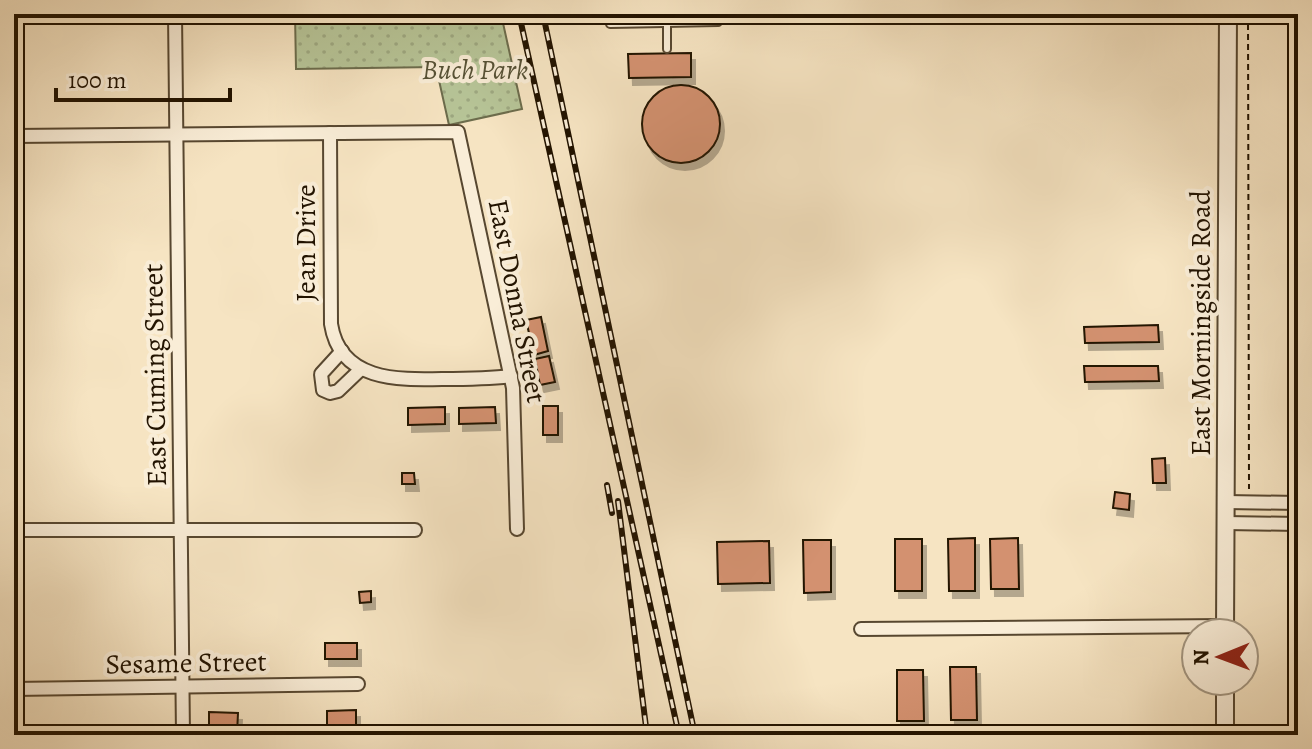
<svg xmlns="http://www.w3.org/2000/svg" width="1312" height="749" viewBox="0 0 1312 749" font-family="Alegreya,serif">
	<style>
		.park { fill: url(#park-dots); stroke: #6c6c4c; stroke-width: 2 }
		.building { fill: #d3916f; stroke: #221300; stroke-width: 2; filter: url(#shadow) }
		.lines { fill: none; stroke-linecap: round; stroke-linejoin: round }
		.service-casing { stroke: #574730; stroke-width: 10 }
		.minor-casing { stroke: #574730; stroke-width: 16 }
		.tertiary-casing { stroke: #574730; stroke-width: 20 }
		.path { stroke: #221300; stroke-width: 2; stroke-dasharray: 6 4; stroke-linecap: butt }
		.service { stroke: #f9edd7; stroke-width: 6 }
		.minor { stroke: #f9edd7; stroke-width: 12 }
		.tertiary { stroke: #f9edd7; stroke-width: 16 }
		.rail-casing { stroke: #221300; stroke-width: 6 }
		.rail { stroke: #f9edd7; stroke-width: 3; stroke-dasharray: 9; stroke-linecap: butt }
		.labels { text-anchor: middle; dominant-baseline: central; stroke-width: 8; stroke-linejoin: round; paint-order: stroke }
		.park-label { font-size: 28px; font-style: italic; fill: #565135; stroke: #f9edd7 }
		.street-label { font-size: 28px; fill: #221300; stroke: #f9edd7 }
	</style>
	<defs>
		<pattern id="park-dots" width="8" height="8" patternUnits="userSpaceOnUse" patternTransform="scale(2)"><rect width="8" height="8" fill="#b7c598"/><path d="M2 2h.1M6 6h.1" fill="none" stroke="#9da881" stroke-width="1.8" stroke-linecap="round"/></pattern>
		<filter id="shadow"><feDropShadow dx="4" dy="7" stdDeviation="0" flood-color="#0004"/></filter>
	</defs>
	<rect width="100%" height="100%" fill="#f6e4c2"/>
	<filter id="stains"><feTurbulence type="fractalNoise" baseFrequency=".0025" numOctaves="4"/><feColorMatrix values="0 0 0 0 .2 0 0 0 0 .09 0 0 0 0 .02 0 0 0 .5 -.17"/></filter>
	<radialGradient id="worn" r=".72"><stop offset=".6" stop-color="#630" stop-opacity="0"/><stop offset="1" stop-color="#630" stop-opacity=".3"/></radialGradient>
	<path class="park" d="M295,14H501L522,109L449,125L436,67L296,69Z"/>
	<g class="building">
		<path d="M691,53V77L629,78L628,54Z"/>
		<circle cx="681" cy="124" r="39"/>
		<path d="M541,317L548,351L534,355L526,320Z"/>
		<path d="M1158,325L1159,342L1085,343L1084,327Z"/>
		<path d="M549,356L555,382L540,385L535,359Z"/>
		<path d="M1084,366H1158L1159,381L1085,382Z"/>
		<rect x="543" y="406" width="15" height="29"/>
		<path d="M445,407V424L408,425V408Z"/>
		<path d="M495,407L496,423L459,424V408Z"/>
		<path d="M1165,458L1166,483H1153L1152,459Z"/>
		<path d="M402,473H414L415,484H402Z"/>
		<path d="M1115,492L1130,494L1129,510L1113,508Z"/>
		<path d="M975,538V591H949L948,539Z"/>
		<path d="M1018,538L1019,589H991L990,539Z"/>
		<rect x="895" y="539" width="27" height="52"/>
		<path d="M803,540H831V592L804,593Z"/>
		<path d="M769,541L770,583L718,584L717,542Z"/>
		<path d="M371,591V602L360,603L359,592Z"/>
		<rect x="325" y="643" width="32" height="16"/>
		<path d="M950,667H976L977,720H951Z"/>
		<path d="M897,670H923L924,721H897Z"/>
		<path d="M356,710V725L327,726V711Z"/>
		<path d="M209,712L238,713L237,734L209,733Z"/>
	</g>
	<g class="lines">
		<g class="service-casing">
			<g id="service">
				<path d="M667,14V49"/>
				<path d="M610,24L718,22"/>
			</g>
		</g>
		<g class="minor-casing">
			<g id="minor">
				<path d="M175,14L183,735"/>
				<path d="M330,133L331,324C340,381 397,380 442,379C465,379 488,379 511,376"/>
				<path d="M14,136L458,132L513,388L517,529"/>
				<path d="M342,351L321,374L323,390L330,393L338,391L361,369"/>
				<path d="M1226,502L1298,503"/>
				<path d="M1226,523L1298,524"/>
				<path d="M14,530H415"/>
				<path d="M861,629L1225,626"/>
				<path d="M14,689L358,684"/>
			</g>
		</g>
		<g class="tertiary-casing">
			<g id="tertiary">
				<path d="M1225,633L1228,14"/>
				<path d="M1225,735V681"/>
			</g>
		</g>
		<path class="path" d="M1248,14L1249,489"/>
		<use href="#service" class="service"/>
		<use href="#minor" class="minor"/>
		<use href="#tertiary" class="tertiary"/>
		<g class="rail-casing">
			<g id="rail">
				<path d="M519,14L679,735"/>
				<path d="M543,14L695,735"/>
				<path d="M607,485L612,513"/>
				<path d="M618,501L647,735"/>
			</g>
		</g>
		<use href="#rail" class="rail"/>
	</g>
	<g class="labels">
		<g class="park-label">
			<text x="475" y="70">Buch Park</text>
		</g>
		<g class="street-label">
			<text transform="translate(306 243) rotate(-90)">Jean Drive</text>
			<text transform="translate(517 301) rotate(79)">East Donna Street</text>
			<text transform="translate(1201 323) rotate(-90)">East Morningside Road</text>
			<text transform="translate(155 375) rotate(-91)">East Cuming Street</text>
			<text transform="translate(186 663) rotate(-1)">Sesame Street</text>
		</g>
	</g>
	<rect width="1312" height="749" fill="none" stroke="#f6e4c2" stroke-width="48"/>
	<rect x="16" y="16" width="1280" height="717" fill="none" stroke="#221300" stroke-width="4"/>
	<rect x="24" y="24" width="1264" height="701" fill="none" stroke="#221300" stroke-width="2"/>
	<g transform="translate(1220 657) rotate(269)"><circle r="38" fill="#f9edd7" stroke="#a39681" stroke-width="2"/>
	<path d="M0-6L14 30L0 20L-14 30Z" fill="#8f2418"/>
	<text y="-12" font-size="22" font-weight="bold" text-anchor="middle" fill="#221300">N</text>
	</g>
	<path d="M56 88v12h174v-12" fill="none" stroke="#221300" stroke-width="4"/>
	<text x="68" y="88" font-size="24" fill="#221300" stroke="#f9edd7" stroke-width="6" paint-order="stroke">100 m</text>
	<rect width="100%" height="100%" filter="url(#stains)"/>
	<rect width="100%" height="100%" fill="url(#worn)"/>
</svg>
